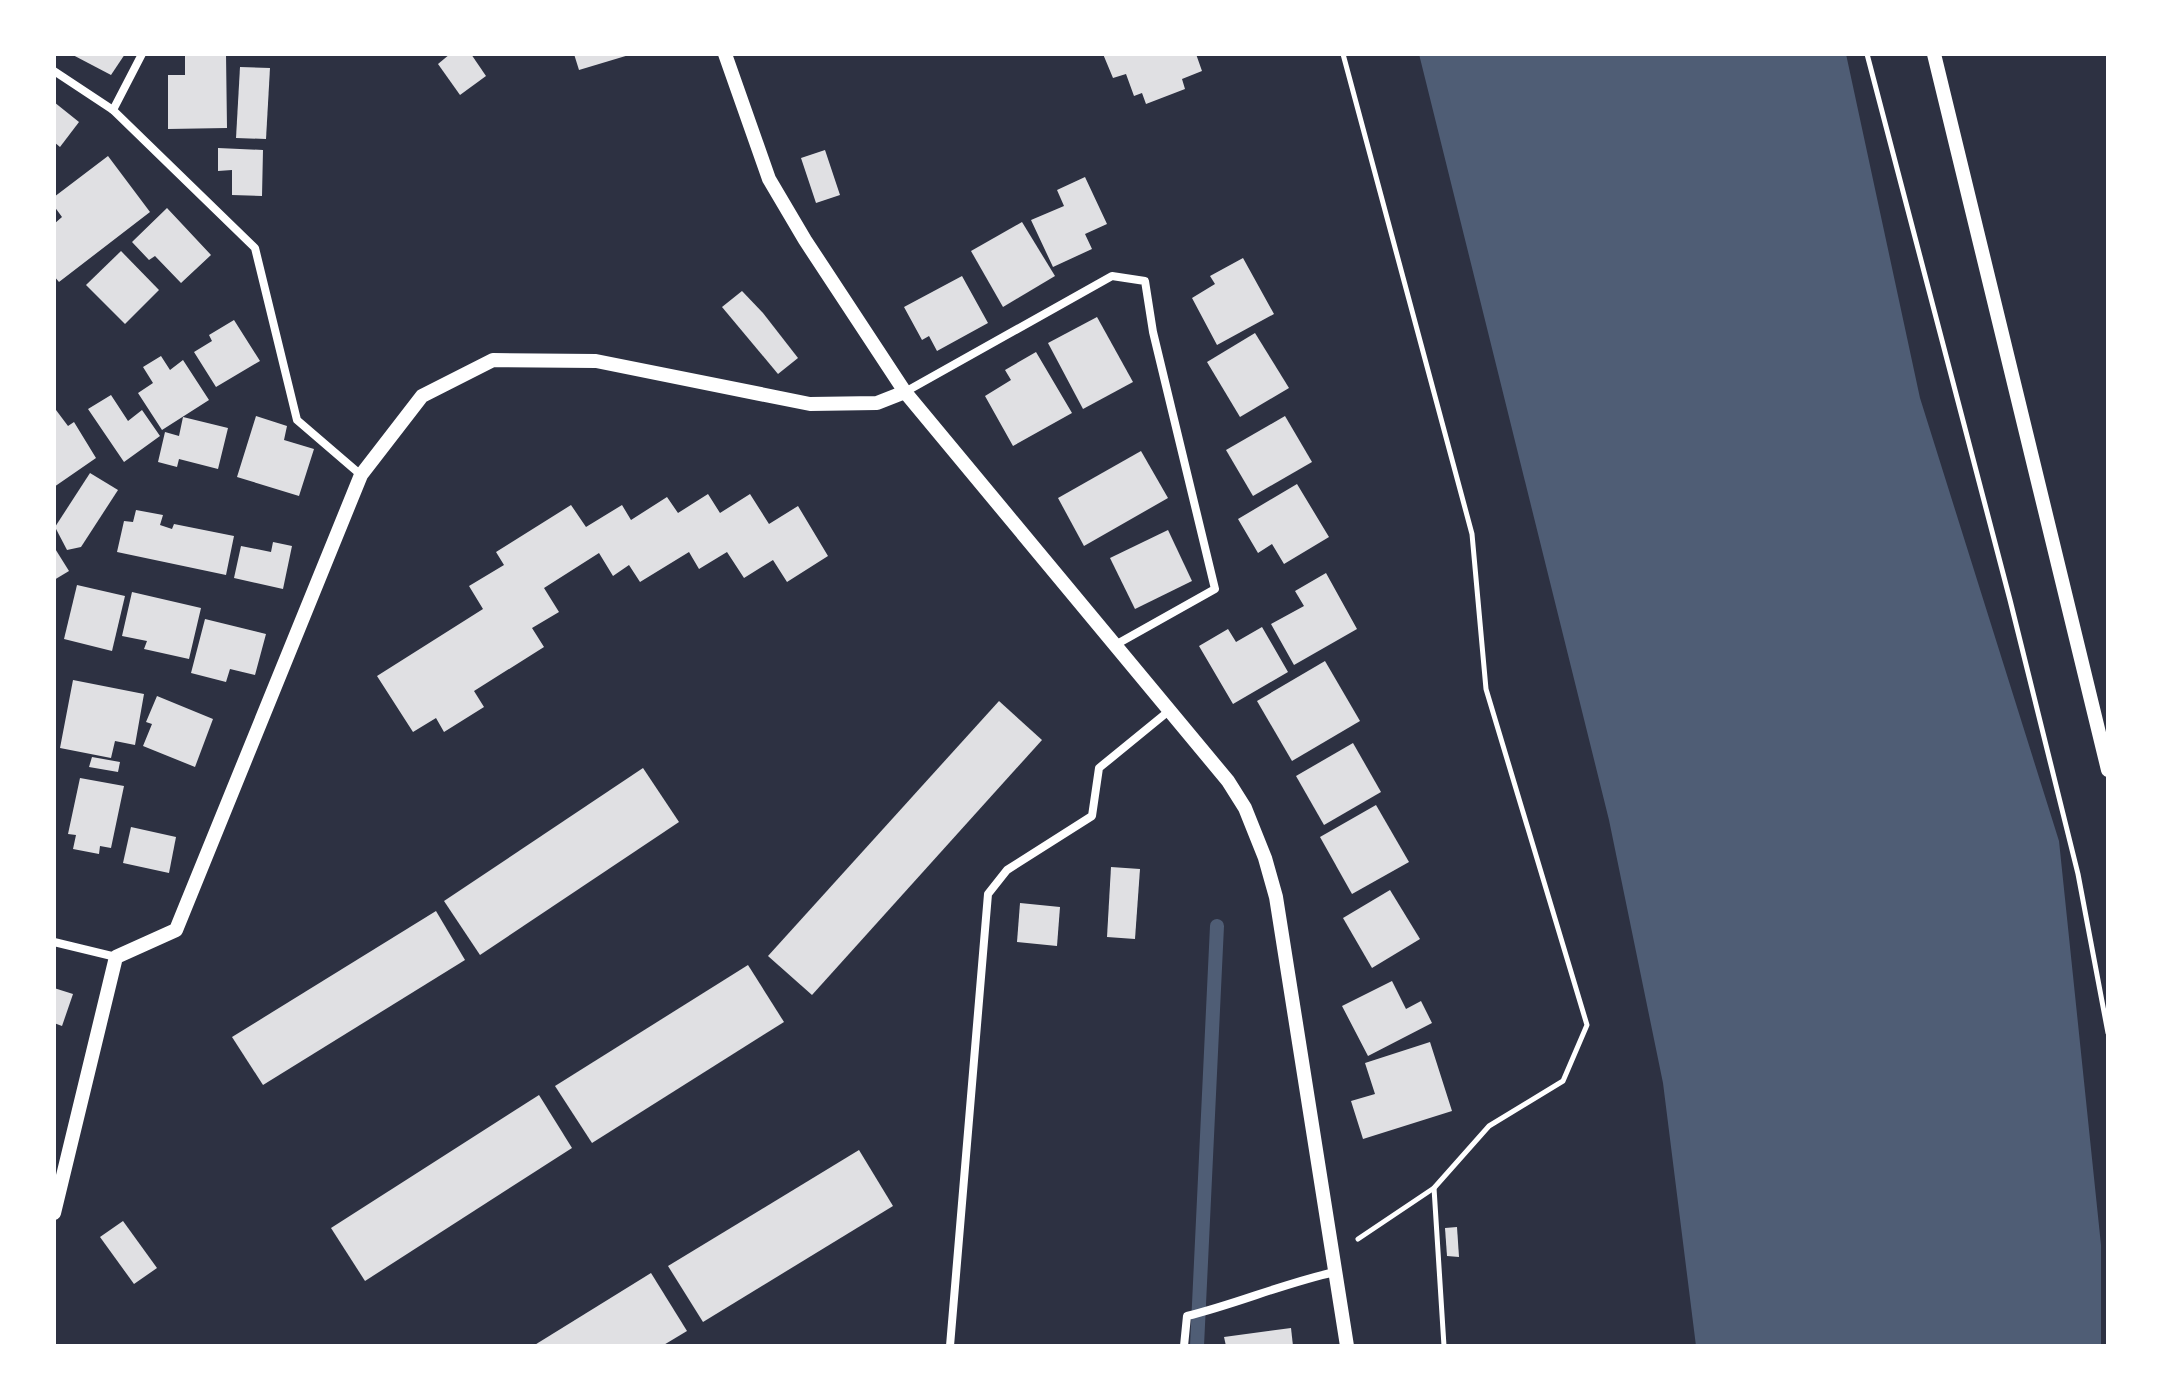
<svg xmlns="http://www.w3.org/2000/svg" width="2162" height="1400" viewBox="0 0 2162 1400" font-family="'Exo 2',sans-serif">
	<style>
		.water { fill: #4f5d75 }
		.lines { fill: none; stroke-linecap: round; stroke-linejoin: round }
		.stream { stroke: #4f5d75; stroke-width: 14 }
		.building { fill: #e0e0e3 }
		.path { stroke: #fff; stroke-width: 5 }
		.minor { stroke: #fff; stroke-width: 8 }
		.tertiary { stroke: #fff; stroke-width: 14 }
	</style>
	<rect width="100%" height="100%" fill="#2d3142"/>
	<path class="water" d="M1419,54H1846L1920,398L2059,841L2101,1245V1346H1696L1663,1083L1609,820Z"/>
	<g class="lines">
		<path class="stream" d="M1197,1346L1217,926"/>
	</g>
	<g class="building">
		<path d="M71,54H125L111,75Z"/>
		<path d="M185,54H226L227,128L168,129V75H185Z"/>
		<path d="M450,54H471L486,76L460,95L438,64Z"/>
		<path d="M574,54H629V55L579,70Z"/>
		<path d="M1103,54H1196L1202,71L1182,79L1185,89L1146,104L1142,93L1134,96L1126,74L1113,78Z"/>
		<path d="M240,67L270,68L266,139L236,138Z"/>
		<path d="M54,102L79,122L60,147L54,142Z"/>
		<path d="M218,148L263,150L262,196L232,195V170L218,171Z"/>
		<path d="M825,150L840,195L816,203L801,158Z"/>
		<path d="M108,156L150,212L59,282L54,276V224L62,217L54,206V197Z"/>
		<path d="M1085,177L1107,224L1085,234L1092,249L1053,267L1031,220L1064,206L1057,190Z"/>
		<path d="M167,208L211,255L181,283L155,256L149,260L132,242Z"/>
		<path d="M1022,222L1055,276L1003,307L971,251Z"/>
		<path d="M121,251L159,290L125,324L86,285Z"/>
		<path d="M1243,258L1274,314L1217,345L1192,298L1215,284L1210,276Z"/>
		<path d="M962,276L988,323L937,351L929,336L922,340L904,307Z"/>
		<path d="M742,291L763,313L798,358L778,374L722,307Z"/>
		<path d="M1097,317L1133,382L1083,409L1048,343Z"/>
		<path d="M234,320L260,361L216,387L194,352L212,341L209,335Z"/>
		<path d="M1255,333L1289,388L1240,417L1207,362Z"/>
		<path d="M1036,352L1072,413L1013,446L985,396L1011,380L1005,370Z"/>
		<path d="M161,356L170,370L183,360L209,400L162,430L138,393L153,383L143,367Z"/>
		<path d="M111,395L128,421L142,410L160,436L124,462L88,409Z"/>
		<path d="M56,410L68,426L74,422L96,458L54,487V411Z"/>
		<path d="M256,416L287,426L284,440L314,449L299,496L237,477Z"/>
		<path d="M1285,416L1312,462L1253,496L1226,450Z"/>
		<path d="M183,417L228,428L218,469L179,459L177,467L158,462L165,432L179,436Z"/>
		<path d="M1141,451L1168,498L1084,546L1058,498Z"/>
		<path d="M90,473L118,490L81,547L67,550L55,527Z"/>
		<path d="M1297,484L1329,537L1284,564L1272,544L1258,553L1238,519Z"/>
		<path d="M708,494L720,513L750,494L769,524L798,506L828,556L787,582L773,560L744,578L727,552L699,569L689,552L640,582L629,565L613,576L599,553L544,588L559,612L532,628L544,647L474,691L484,707L444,732L436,718L413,732L377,676L483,609L469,586L504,565L496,552L571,505L586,527L622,505L631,520L667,497L678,513Z"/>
		<path d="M136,510L163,515L160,525L172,529L174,524L234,536L226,575L117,552L124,521L133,522Z"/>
		<path d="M1168,530L1192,581L1135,609L1110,558Z"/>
		<path d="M273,542L292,546L283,589L234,578L241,546L271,552Z"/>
		<path d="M54,547L69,571L54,580Z"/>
		<path d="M1326,573L1357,629L1294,665L1271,624L1304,606L1295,591Z"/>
		<path d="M77,585L125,596L112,651L64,639Z"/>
		<path d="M132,592L201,608L189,659L144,649L147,641L122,636Z"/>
		<path d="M205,619L266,634L255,675L230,669L226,682L191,673Z"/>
		<path d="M1262,627L1288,672L1233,704L1199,646L1228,629L1236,642Z"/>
		<path d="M1325,661L1360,721L1292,761L1257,701Z"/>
		<path d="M73,680L144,694L135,745L115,741L111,758L60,748Z"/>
		<path d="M157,696L213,719L195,767L143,746L152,724L146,722Z"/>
		<path d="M999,701L1042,740L812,995L768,956Z"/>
		<path d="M1353,743L1381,792L1324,825L1296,776Z"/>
		<path d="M92,757L120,762L118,772L89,767Z"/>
		<path d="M643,768L679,822L480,955L444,901Z"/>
		<path d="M80,778L124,786L111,848L100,846L99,854L73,849L76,835L68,834Z"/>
		<path d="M1376,805L1409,862L1352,894L1320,837Z"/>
		<path d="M131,827L176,837L169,873L123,863Z"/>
		<path d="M1111,867L1140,869L1135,939L1107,937Z"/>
		<path d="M1390,890L1420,939L1372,968L1343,918Z"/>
		<path d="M1020,903L1060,907L1057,946L1017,942Z"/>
		<path d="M436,911L465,960L263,1085L232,1037Z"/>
		<path d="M748,965L784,1022L592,1143L555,1086Z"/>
		<path d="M1392,981L1406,1009L1421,1001L1432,1023L1368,1056L1342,1006Z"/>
		<path d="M54,988L73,994L62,1026L54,1023Z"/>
		<path d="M1430,1042L1452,1111L1363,1139L1351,1101L1375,1094L1365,1063Z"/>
		<path d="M539,1095L572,1148L365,1281L331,1228Z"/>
		<path d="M859,1150L893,1206L703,1322L668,1266Z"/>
		<path d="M123,1221L157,1268L134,1284L100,1237Z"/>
		<path d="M1457,1227L1459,1257L1447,1256L1445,1228Z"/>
		<path d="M651,1273L687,1331L662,1346H533Z"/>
		<path d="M1291,1328L1293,1346H1226L1224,1337Z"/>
	</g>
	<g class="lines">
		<g class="path">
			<path d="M1343,54L1472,534L1486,689L1587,1025L1563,1081L1489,1126L1434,1188L1358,1239"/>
			<path d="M1867,54L2010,600L2078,874L2108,1033"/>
			<path d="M1434,1188L1444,1346"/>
		</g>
		<g class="minor">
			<path d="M54,71L113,110L255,248L297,420L361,475"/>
			<path d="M113,110L142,54"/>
			<path d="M905,392L1112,276L1145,281L1153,332L1215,589L1117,644"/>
			<path d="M54,942L116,957"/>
			<path d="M950,1346L988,894L1007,870L1092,816L1099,768L1170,710"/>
			<path d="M1184,1346L1187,1316C1237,1304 1284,1283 1335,1272"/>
		</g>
		<g class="tertiary">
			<path d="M725,54L769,179L805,240L905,392L1228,781L1245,808L1265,858L1276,897L1347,1346"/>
			<path d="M1934,54L2108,770"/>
			<path d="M54,1213L116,957L176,930L361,475L422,396L493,360L596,361L810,404L877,403L905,392"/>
		</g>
	</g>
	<rect width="2162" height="1400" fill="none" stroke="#ffffff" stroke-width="112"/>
</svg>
